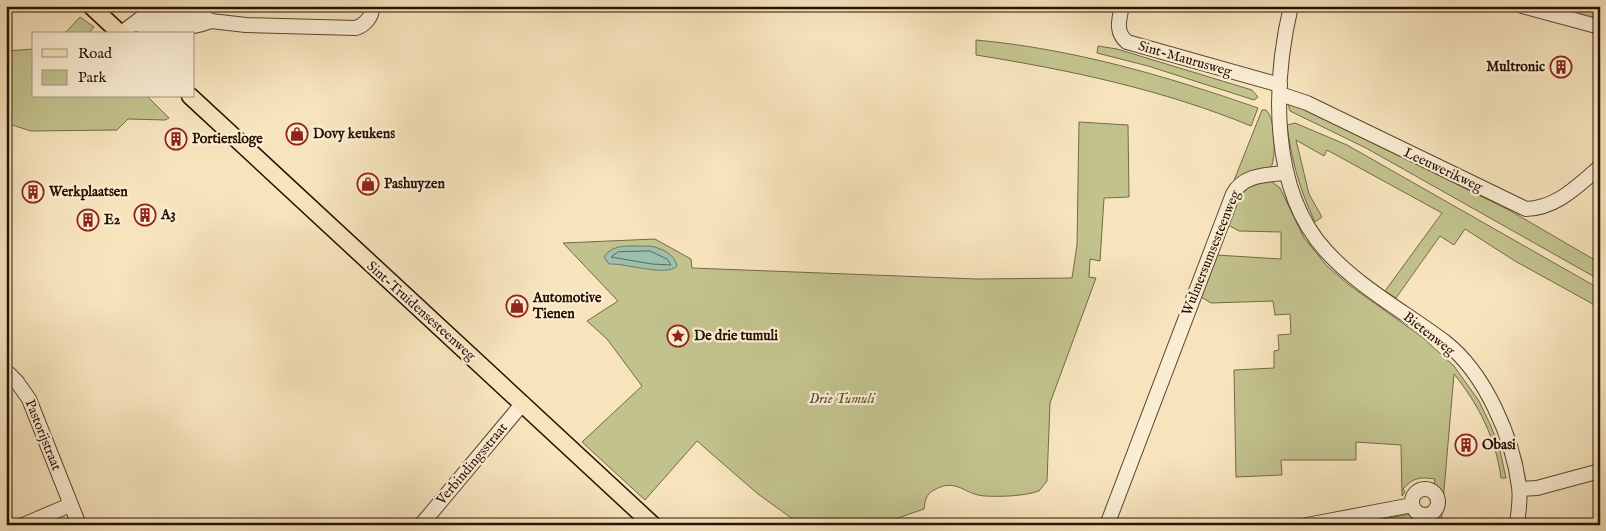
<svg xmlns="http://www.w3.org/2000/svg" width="1606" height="531" viewBox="0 0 1606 531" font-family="'IM FELL English',serif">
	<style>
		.green { fill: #c2c28d; stroke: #746a46 }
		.water { fill: #9dbfae; stroke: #6e7a68 }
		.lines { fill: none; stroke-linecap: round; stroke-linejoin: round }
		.shore { stroke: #626857; stroke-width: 1 }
		.minor-casing { stroke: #5b462f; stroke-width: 16 }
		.major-casing { stroke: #271200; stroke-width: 19 }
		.minor { stroke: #faedd4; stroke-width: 14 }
		.major { stroke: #f7e4bd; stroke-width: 16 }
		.labels { text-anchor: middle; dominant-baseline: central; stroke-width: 4.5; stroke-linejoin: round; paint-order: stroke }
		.street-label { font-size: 14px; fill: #271200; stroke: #faedd4 }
		.poi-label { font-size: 14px; font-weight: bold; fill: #271200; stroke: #faedd4; text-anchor: start }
		.park-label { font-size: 14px; font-style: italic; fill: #5d5031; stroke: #faedd4 }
	</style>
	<rect width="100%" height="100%" fill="#f7e4bd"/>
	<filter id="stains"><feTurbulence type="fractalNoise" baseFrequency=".004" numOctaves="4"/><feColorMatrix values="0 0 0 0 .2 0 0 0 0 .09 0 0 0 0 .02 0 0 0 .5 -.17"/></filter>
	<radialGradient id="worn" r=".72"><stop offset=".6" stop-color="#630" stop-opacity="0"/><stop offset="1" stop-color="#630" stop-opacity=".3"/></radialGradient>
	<g class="green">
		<path d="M1536,6H1586L1600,10V24Z"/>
		<path d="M80,17L94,27L88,34H64Z"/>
		<path d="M976,40C1074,49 1166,76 1258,108L1251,126C1164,90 1070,70 976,55Z"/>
		<path d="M1098,46L1117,49L1252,90L1258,97L1254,100L1148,66L1097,53Z"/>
		<path d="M34,49V96H147L169,118L165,120L128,119L117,130L31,131L6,123V51Z"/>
		<path d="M1288,104L1302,108L1509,210L1600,263V280L1366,148L1290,111Z"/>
		<path d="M1262,110H1266C1276,119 1276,156 1271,168L1233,183Z"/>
		<path d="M1079,122L1128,125L1129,197L1104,198L1100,261L1090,259L1089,277L1096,278L1050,403L1047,481L1039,491C1024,496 1002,497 985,496C964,495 957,477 934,490C926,494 925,501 924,509L878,525H801L758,494L697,441L645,500L582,442L642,386L607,339L587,321L618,301L563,243L655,239L691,259L692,268L977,279L1072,278L1077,245Z"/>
		<path d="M1295,123L1347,145L1600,289V308L1515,261L1465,229L1454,245L1440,236L1396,298L1385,291L1442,213L1327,150L1324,156L1296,140L1309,194L1322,217L1315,222C1299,188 1292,162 1287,125Z"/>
		<path d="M1271,181L1280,188L1304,238L1327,266L1349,285L1422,337L1454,366L1479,401L1490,424L1499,446L1506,478H1501C1496,439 1479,405 1454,374L1441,525H1347L1411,514L1425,520C1439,514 1448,500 1434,488L1435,479C1421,477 1413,477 1403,489L1405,492L1402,496L1401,445L1356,442V460H1281L1282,475L1236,477L1234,370L1274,368V351L1279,350L1278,335L1291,334L1290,314L1275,315L1273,301L1211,303L1201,297L1216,255L1281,259V232L1239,231L1226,224C1237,196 1238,185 1271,181Z"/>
	</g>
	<path class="water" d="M650,246C661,248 675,254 677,266C666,277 626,263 609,264L604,257C613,242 635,247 650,246Z"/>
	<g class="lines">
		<path class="shore" d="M650,251L667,259L671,265L652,264L611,257L618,252Z"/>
		<g class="minor-casing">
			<g id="minor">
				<path d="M1122,6C1119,20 1115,32 1127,42L1280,85"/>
				<path d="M1291,6C1273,82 1269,189 1326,251C1360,288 1405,312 1445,342C1485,373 1513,438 1519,487C1521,499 1518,513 1517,525"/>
				<path d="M1522,6L1600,27"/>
				<path d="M136,24C159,30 188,30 211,21"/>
				<path d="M120,34L144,16L198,14L211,21L246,25L356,28C365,25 373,16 372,6"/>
				<path d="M1280,94L1307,103L1526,209C1557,208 1577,186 1600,167"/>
				<path d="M6,371L17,382L29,399L79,525"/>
				<path d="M1520,489L1537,488L1600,471"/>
				<circle cx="1425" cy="502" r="13"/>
				<path d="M23,525L70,505"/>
				<path d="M421,525L523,403"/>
				<path d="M1107,525L1233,194C1243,175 1265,175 1285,173"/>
				<path d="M1307,525L1412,505"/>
			</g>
		</g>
		<g class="major-casing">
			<g id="major">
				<path d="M91,6L121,34"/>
				<path d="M190,96L653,525"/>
			</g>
		</g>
		<use href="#minor" class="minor"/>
		<use href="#major" class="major"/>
	</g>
	<defs>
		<g id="building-ring" transform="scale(1.125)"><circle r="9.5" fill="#faedd4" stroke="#8f2418" stroke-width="1.5"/><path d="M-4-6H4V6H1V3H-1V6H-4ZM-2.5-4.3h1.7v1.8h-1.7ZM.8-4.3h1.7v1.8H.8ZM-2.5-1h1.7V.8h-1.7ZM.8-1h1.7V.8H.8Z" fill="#8f2418"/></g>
		<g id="shop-ring" transform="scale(1.125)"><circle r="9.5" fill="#faedd4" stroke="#8f2418" stroke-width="1.5"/><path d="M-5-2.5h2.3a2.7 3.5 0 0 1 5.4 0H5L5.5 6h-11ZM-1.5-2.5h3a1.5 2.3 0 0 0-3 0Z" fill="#8f2418"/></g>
		<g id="sight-ring" transform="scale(1.125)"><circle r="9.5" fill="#faedd4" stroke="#8f2418" stroke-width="1.5"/><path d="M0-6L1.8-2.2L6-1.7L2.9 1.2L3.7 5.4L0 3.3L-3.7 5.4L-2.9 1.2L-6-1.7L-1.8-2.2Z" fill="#8f2418"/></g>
	</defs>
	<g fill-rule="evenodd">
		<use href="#building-ring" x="1561" y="67"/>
		<use href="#shop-ring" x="297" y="134"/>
		<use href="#building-ring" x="176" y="139"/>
		<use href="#shop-ring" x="368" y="184"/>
		<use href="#building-ring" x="33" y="192"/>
		<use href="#building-ring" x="145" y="215"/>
		<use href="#building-ring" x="88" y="220"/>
		<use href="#shop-ring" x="517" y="306"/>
		<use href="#sight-ring" x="678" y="336"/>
		<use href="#building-ring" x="1466" y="445"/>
	</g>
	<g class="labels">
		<g class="street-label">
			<text transform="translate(1185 59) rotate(16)">Sint-Maurusweg</text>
			<text transform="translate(1443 170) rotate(25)">Leeuwerikweg</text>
			<text transform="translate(1211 253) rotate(-68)">Wulmersumsesteenweg</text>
			<text transform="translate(421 311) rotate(42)">Sint-Truidensesteenweg</text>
			<text transform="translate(1429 334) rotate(38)">Bietenweg</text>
			<text transform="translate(43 435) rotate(68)">Pastorijstraat</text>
			<text transform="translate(472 464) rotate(-50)">Verbindingsstraat</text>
		</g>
		<g class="poi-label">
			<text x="1545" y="67" text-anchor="end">Multronic</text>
			<text x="313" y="134">Dovy keukens</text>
			<text x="192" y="139">Portiersloge</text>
			<text x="384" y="184">Pashuyzen</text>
			<text x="49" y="192">Werkplaatsen</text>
			<text x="161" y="215">A3</text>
			<text x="104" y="220">E2</text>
			<text x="533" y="298">Automotive<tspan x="533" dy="16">Tienen</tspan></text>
			<text x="694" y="336">De drie tumuli</text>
			<text x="1482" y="445">Obasi</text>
		</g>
		<g class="park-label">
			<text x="842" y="399">Drie Tumuli</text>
		</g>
	</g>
	<rect width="1606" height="531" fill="none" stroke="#f7e4bd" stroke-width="25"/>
	<rect x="8" y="8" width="1591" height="516" fill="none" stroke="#271200" stroke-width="2.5"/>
	<rect x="12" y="12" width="1581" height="506" fill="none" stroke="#271200"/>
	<rect x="32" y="32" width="162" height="65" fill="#faedd4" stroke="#a6957f"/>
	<rect x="42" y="49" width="25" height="8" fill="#f7e4bd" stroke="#a6957f"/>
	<text x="78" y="58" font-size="15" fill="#271200">Road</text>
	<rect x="42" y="70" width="25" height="15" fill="#c2c28d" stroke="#a6957f"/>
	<text x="78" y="82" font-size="15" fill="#271200">Park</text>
	<rect width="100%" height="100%" filter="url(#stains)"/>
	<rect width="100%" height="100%" fill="url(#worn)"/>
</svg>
